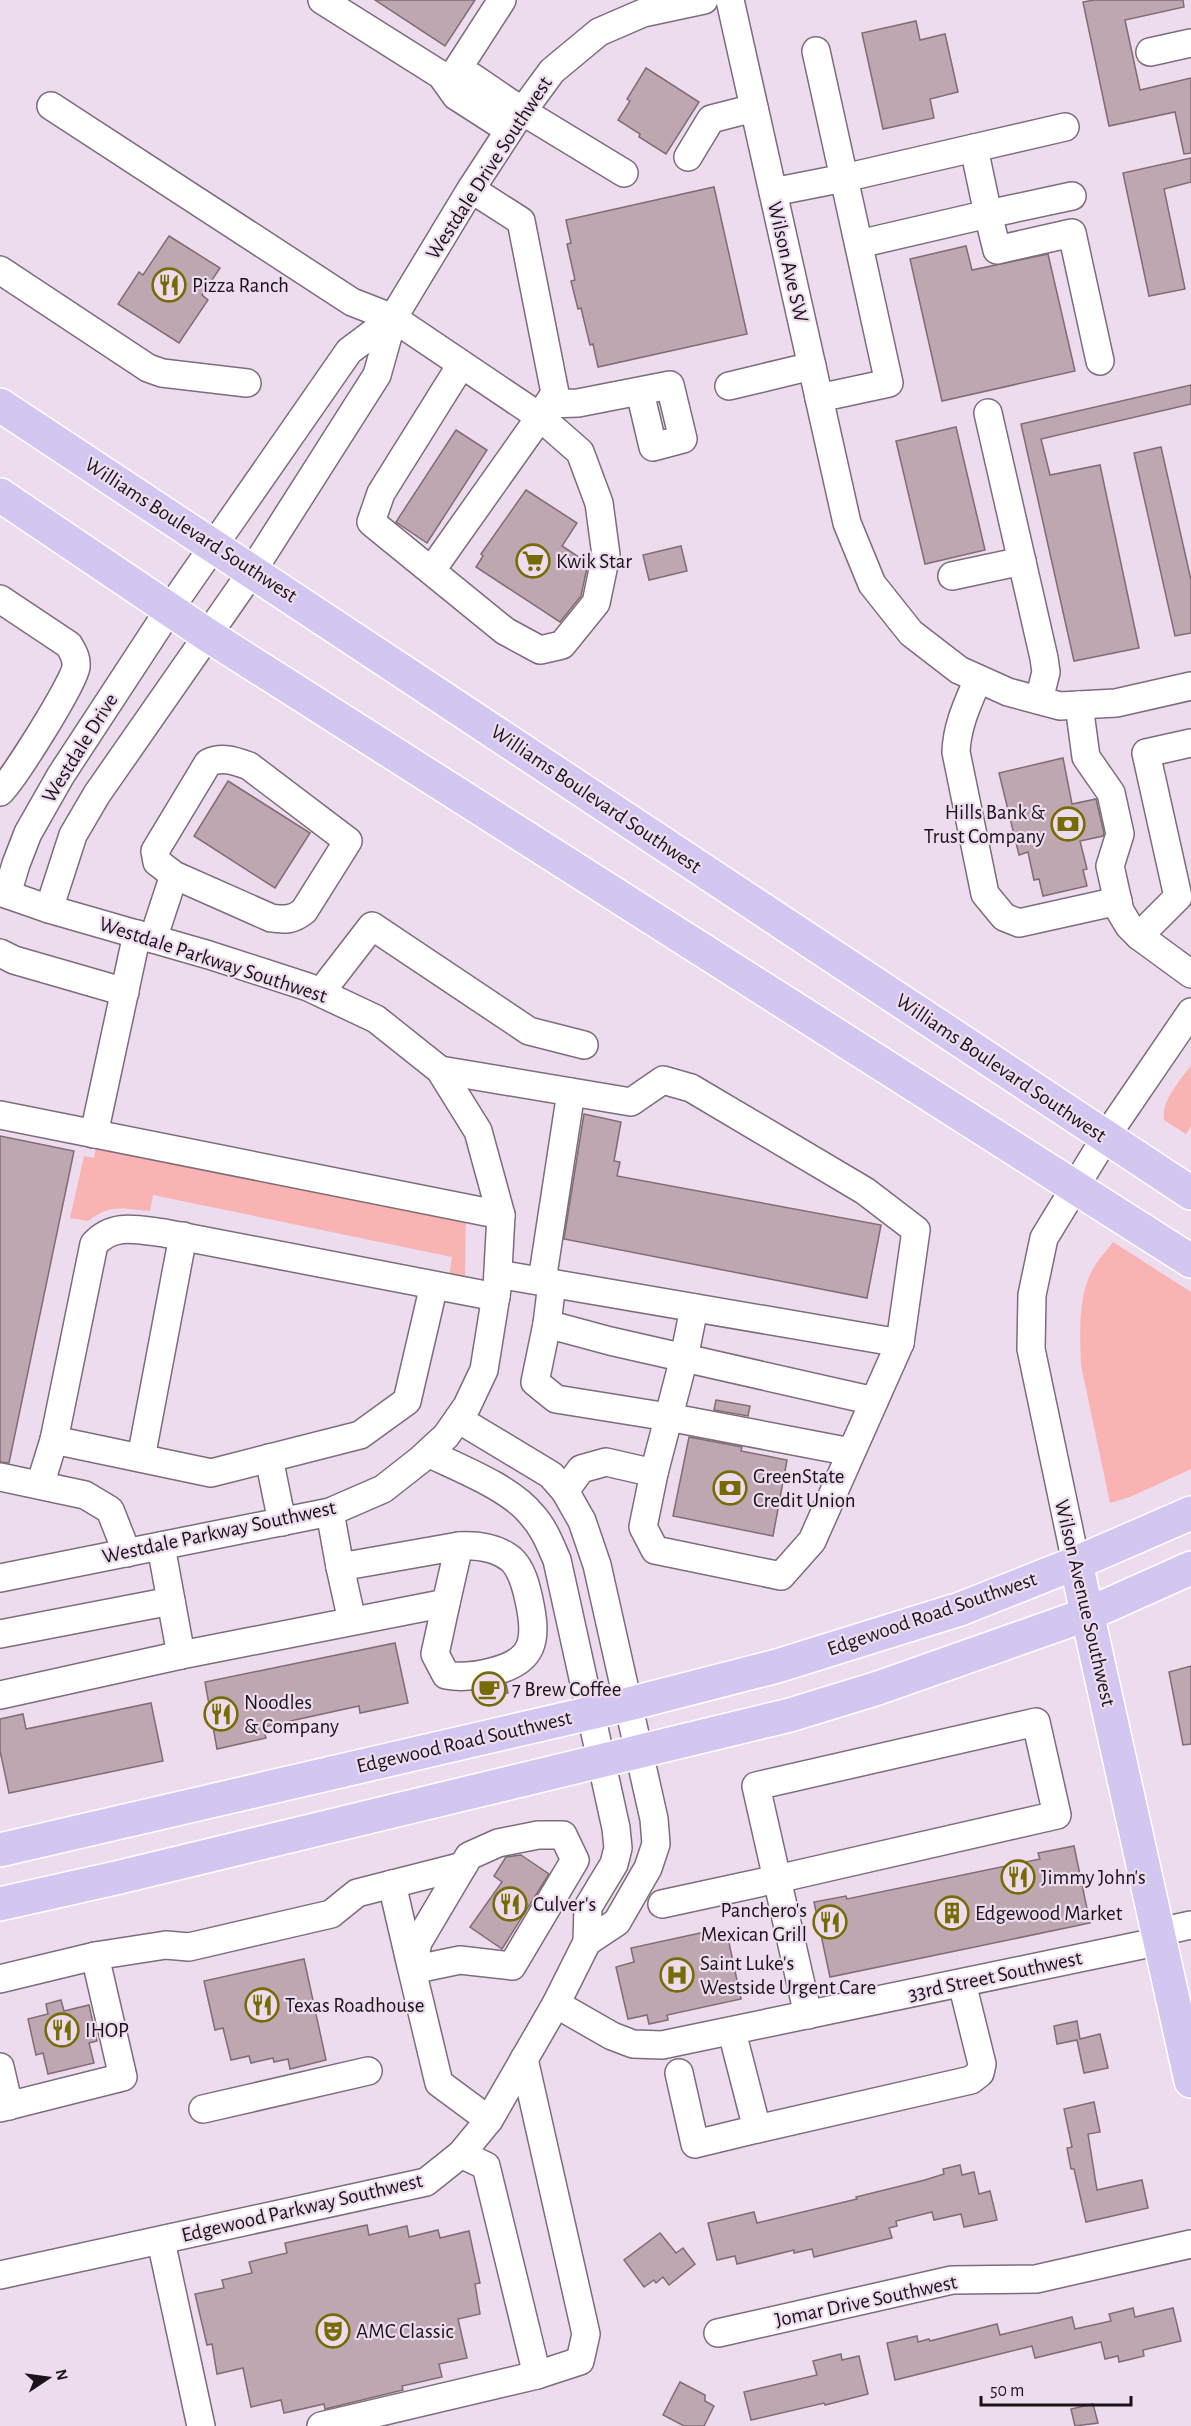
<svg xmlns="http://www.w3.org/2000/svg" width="1191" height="2426" viewBox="0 0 1191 2426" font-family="'Alegreya Sans',sans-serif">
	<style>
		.green { fill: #f9b3b3 }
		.building { fill: #bea7b0; stroke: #816c75; stroke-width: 1.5 }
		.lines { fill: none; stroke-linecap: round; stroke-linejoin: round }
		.minor-casing { stroke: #7c6c7d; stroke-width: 30 }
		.major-casing { stroke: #fff; stroke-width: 36 }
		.minor { stroke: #fff; stroke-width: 27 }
		.major { stroke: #d3c7f2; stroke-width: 33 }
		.labels { text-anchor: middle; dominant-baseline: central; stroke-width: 4.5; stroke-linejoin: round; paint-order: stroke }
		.street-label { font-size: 21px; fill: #1a141a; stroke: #eddcee }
		.poi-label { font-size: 21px; fill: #1a141a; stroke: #eddcee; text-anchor: start }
	</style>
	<rect width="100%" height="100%" fill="#eddcee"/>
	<g class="green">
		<path d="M1191,1065V1126L1186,1134L1164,1120C1161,1100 1181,1080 1191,1065Z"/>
		<path d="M97,1141L466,1216L465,1276L453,1279L449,1278L452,1257L153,1195L150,1211C123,1209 111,1203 88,1221L70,1218L84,1156L94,1158Z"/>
		<path d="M1113,1242L1191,1292V1469L1130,1497L1110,1503L1081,1365C1080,1333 1077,1292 1096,1264C1101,1256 1108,1249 1113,1242Z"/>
	</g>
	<g class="building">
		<path d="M375,0H475L445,46Z"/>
		<path d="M1094,0H1183L1184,7L1125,20L1140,90L1191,78V153L1184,154L1175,112L1109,126L1083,2Z"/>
		<path d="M916,21L920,40L945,34L958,92L930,99L934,118L883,129L862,33Z"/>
		<path d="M646,68L699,102L666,154L639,137L640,134L618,120L630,101L627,99Z"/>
		<path d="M1191,158V182L1164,189L1185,289L1149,296L1123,173Z"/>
		<path d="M714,187L747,334L598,367L593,344L590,345L581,308L578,309L571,281L575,280L567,244L571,243L566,220Z"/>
		<path d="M169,236L220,268L202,295L208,300L179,343L118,304L139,272L143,275Z"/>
		<path d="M966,246L972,270L1048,254L1075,371L942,401L910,259Z"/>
		<path d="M1191,385V404L1041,439L1050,475L1100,465L1139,648L1074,661L1021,424Z"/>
		<path d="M956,427L985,550L925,564L896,441Z"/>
		<path d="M456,430L487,450L427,543L396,522Z"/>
		<path d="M1161,447L1191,580V633L1175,636L1134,453Z"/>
		<path d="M526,490L577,523L562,546L588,563L581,596L560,622L476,567L483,556L481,554Z"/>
		<path d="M681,546L687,571L649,580L643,555Z"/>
		<path d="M1063,758L1072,804L1096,799L1104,833L1103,836L1080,841L1087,869L1083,870L1087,886L1043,896L1039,879L1034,880L1028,852L1019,855L999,773Z"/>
		<path d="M228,781L310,833L275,888L194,836Z"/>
		<path d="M584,1114L621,1122L614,1161L620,1162L617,1176L881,1225L867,1298L564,1239Z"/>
		<path d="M0,1136L74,1151L9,1463L0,1462Z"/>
		<path d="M716,1400L750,1406L748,1416L714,1410Z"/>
		<path d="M689,1437L742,1447L741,1451L787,1460L773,1536L673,1516Z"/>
		<path d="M395,1643L408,1703L360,1713L359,1706L263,1727L266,1738L217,1749L205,1682Z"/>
		<path d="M1191,1666V1744L1183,1745L1169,1672Z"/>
		<path d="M506,1684L508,1693L484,1698L482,1690Z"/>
		<path d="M151,1703L163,1761L9,1793L0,1751V1719L23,1714L26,1729Z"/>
		<path d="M1074,1846L1090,1923L830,1977L814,1902L846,1896L847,1899L1040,1859L1038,1853Z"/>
		<path d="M521,1855L549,1874L502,1949L470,1927L502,1882L494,1876L506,1857Z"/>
		<path d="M714,1930L725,1934L728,1938L741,1999L667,2015L668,2020L649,2024L647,2015L628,2019L616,1967L634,1962L631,1948Z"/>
		<path d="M304,1959L326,2060L290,2069L288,2059L274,2062L273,2058L251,2063L249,2056L231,2060L223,2028L215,2030L204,1981Z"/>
		<path d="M61,2000L64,2011L89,2005L97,2041L89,2043L94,2063L48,2074L43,2053L36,2055L28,2019L48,2014L46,2004Z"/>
		<path d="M1077,2021L1080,2039L1100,2034L1108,2068L1084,2073L1077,2040L1057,2044L1054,2026Z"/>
		<path d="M1094,2102L1100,2132L1088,2134L1097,2190L1142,2180L1148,2208L1086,2222L1074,2169H1071L1067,2148L1072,2147L1064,2109Z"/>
		<path d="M960,2165L962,2175L974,2172L979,2194L990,2191L997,2220L964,2227L961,2214L934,2220L932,2212L896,2221L897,2226L889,2228L892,2238L814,2257L812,2249L794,2253V2250L737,2264L735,2256L717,2260L708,2223L754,2212L757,2223L857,2199L856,2197L925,2180L944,2174L943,2169Z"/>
		<path d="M367,2225L369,2235L407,2226L409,2237L438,2230L440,2238L469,2231L480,2283L475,2284L480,2314L458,2319L467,2358L439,2364L442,2377L402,2386L403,2390L325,2409L324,2404L284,2413L281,2400L251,2407L243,2368L217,2374L212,2344L207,2345L195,2294L224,2288L222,2280L252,2273L249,2262L287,2253L285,2243Z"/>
		<path d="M660,2233L676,2253L683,2248L695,2264L669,2285L663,2277L656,2283L654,2280L644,2287L624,2260Z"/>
		<path d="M1133,2308L1135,2317L1173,2308L1181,2341L1143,2350L1144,2356L1119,2362L1118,2356L1105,2359L1101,2342L1035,2358L1032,2346L895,2380L887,2343L917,2336L918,2342L929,2339L930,2341L997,2324L1000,2335L1072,2317L1075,2329L1111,2321L1109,2314Z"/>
		<path d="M841,2354L842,2360L859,2356L868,2394L825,2405L824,2403L751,2420L744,2392L817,2375L813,2361Z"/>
		<path d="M680,2382L705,2395V2401L714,2406L704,2426H684L663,2415Z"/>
		<path d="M1093,2404L1098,2423L1075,2426L1071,2409Z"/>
	</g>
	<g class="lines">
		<g class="minor-casing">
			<g id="minor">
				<path d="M322,0L441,75L456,96L509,130"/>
				<path d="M730,0L847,523L872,584L911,633L959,670L1008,692L1060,706L1116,703L1191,686"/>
				<path d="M816,51L844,178L974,148L988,214L859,244"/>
				<path d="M1150,52L1191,43"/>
				<path d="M441,75L472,77L522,111L624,173"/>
				<path d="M453,76L502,0"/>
				<path d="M51,106L352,302L393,318L540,417L555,393L521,221L471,189"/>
				<path d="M974,148L1065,127"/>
				<path d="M688,157L711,119L754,108"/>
				<path d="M773,192L844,178L889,383L819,398"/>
				<path d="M1072,196L988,214L997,250L1072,233L1100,361"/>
				<path d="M0,270L148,368L162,373L247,383"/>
				<path d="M729,386L812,366"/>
				<path d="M548,404L578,403L670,385L683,439L653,447L640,392"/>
				<path d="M988,413L1044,658L1046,672L1039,700"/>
				<path d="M431,571L540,417L580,452L599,503L606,555L596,603L562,645L540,650L505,631L371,522L381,493L461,365"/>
				<path d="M952,576L1022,561"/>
				<path d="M0,599L69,645C73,652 77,658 76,667C74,683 13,780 0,792"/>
				<path d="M978,679C968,703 957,725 956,752L985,894L1004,917L1019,923L1118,901"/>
				<path d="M1079,705L1086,757L1111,793L1120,834L1110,866L1120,911L1129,926L1139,936L1191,974"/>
				<path d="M0,892L49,909L209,955L308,987L376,1019L440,1070L478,1131L501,1215L497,1289L484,1370L467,1406L446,1436L420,1460L383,1489L330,1512L0,1578"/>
				<path d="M7,894L16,864L28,833L61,775L169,610L349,351L393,318"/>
				<path d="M49,909L73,835L97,794L253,570L377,375L393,318L471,189L516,120L552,71L599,32L643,13L704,0"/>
				<path d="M1139,936L1178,897L1146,753L1191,743"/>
				<path d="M153,939L174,875L157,862L155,851L208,763C222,756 235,761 249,766L348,841L304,911C293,920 285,920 271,918L174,875"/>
				<path d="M0,953L14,960L125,992"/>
				<path d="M321,992L372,926L529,1031L584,1045"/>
				<path d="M440,1070L631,1102L663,1080L691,1088L865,1191L916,1230L900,1343L812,1541L781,1576L655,1550L643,1527L654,1473L606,1462L581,1469L565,1491"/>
				<path d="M0,1115L501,1215"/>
				<path d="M94,1134L137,934"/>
				<path d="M498,1274L900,1343"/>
				<path d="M542,1281L571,1092"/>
				<path d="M552,1283L547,1324L610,1341L874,1401"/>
				<path d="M434,1285L407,1401L360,1435L211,1473L54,1440L94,1244C114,1222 138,1230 164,1233L496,1297"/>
				<path d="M547,1324L535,1382L556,1399L668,1417L851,1452"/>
				<path d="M458,1419L551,1475L565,1491L582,1521L597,1565L654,1819L656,1844L648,1868L617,1922L587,1942"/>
				<path d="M141,1458L183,1236"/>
				<path d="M269,1458L282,1522"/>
				<path d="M654,1473L684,1358L694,1308"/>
				<path d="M0,1477L85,1495L110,1510L127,1553"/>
				<path d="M40,1485L54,1440"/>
				<path d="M330,1512L340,1567"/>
				<path d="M161,1546L181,1655L446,1603L459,1546L340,1567L352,1621"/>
				<path d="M1076,1563L1031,1349L1032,1295L1044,1238L1105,1138L1191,1012"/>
				<path d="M446,1603L435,1654L446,1675C462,1678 475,1676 491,1672C534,1662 538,1641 529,1600C526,1586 522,1569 511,1559C496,1547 477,1545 459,1546"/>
				<path d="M0,1634L171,1601"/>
				<path d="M0,1695L181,1655"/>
				<path d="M392,1884L411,1966"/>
				<path d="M662,1904L777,1879L756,1786L1036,1722L1057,1815L777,1879L808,2015"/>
				<path d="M1159,1932L1191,1925"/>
				<path d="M95,1956L166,1945L189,1947L275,1927L331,1914L357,1893L463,1866"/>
				<path d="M412,1970L418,1942L469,1856L498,1843L538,1835H563L575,1860L512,1966L460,1960L412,1970L439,2083L489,2120"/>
				<path d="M0,1979L95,1956L123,2077L0,2108"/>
				<path d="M556,2004L612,2036L633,2044L662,2045L1161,1941"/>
				<path d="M732,2032L757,2129L971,2080L980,2073L982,2064L962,1983"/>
				<path d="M524,2059L586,2334L580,2361L537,2375"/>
				<path d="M0,2067L9,2106"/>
				<path d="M679,2073L695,2144L757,2129"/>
				<path d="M203,2109L368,2071"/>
				<path d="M161,2241L201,2426"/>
				<path d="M0,2275L426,2182L461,2154L489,2120L556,2004L587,1942L588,1907L614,1864L618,1848L616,1828L557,1560C550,1544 544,1528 532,1515C511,1488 459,1468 428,1453"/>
				<path d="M718,2333L952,2280L1036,2279L1191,2244"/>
				<path d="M321,2426L537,2375L486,2166L461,2154"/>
			</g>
		</g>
		<g class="major-casing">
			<g id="major">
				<path d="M0,405L1191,1193"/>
				<path d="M0,495L206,634L1191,1261"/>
				<path d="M1076,1563L1191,2081"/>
				<path d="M0,1850L629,1704L777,1666L960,1609L1076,1563L1191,1513"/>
				<path d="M0,1904L120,1877L790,1715L878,1688L1088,1614L1191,1568"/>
			</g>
		</g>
		<use href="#minor" class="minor"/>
		<use href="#major" class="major"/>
	</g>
	<defs>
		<g id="restaurant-ring" transform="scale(1.725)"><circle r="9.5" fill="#eddcee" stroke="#776b05" stroke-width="1.5"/><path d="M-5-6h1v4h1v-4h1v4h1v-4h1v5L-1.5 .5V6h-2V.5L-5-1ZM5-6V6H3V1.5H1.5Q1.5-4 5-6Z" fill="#776b05"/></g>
		<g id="supermarket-ring" transform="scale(1.725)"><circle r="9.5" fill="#eddcee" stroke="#776b05" stroke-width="1.5"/><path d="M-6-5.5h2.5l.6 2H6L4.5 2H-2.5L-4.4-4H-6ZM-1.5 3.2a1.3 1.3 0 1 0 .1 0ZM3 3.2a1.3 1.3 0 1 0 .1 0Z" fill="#776b05"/></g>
		<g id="bank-ring" transform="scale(1.725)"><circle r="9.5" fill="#eddcee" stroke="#776b05" stroke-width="1.5"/><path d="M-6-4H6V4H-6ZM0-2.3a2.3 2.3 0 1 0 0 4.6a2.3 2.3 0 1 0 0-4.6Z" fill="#776b05"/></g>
		<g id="cafe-ring" transform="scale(1.725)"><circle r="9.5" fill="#eddcee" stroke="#776b05" stroke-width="1.5"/><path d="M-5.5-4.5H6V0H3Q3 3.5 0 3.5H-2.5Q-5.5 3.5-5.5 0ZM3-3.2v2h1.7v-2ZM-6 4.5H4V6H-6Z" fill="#776b05"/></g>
		<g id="building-ring" transform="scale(1.725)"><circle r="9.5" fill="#eddcee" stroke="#776b05" stroke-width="1.5"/><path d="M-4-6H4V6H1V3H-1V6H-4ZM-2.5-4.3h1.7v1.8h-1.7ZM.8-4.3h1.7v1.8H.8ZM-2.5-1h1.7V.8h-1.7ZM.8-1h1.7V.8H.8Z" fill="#776b05"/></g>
		<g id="hospital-ring" transform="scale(1.725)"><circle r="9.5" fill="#eddcee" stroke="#776b05" stroke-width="1.5"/><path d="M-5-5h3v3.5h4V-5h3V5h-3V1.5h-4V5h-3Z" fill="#776b05"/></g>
		<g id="theatre-ring" transform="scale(1.725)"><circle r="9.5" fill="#eddcee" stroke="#776b05" stroke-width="1.5"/><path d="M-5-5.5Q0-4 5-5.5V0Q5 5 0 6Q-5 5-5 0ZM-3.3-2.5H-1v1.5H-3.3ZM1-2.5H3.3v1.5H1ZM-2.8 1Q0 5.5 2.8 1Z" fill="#776b05"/></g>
	</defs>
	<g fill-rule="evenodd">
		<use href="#restaurant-ring" x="169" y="285"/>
		<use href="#supermarket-ring" x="533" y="561"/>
		<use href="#bank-ring" x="1068" y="824"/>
		<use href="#bank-ring" x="730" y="1488"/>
		<use href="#cafe-ring" x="489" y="1689"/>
		<use href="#restaurant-ring" x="221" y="1714"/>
		<use href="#restaurant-ring" x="1018" y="1877"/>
		<use href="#restaurant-ring" x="510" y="1904"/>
		<use href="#building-ring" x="952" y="1913"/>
		<use href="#restaurant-ring" x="830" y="1922"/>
		<use href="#hospital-ring" x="677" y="1975"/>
		<use href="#restaurant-ring" x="262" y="2005"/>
		<use href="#restaurant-ring" x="62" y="2030"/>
		<use href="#theatre-ring" x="333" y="2331"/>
	</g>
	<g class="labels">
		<g class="street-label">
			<text transform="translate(489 168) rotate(-57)">Westdale Drive Southwest</text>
			<text transform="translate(788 262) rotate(77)">Wilson Ave SW</text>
			<text transform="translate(191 530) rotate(33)">Williams Boulevard Southwest</text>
			<text transform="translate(80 748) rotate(-58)">Westdale Drive</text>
			<text transform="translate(596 799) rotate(34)">Williams Boulevard Southwest</text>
			<text transform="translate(213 960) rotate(18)">Westdale Parkway Southwest</text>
			<text transform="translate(1001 1068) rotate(34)">Williams Boulevard Southwest</text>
			<text transform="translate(219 1532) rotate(-12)">Westdale Parkway Southwest</text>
			<text transform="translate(1085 1603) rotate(77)">Wilson Avenue Southwest</text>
			<text transform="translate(932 1614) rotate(-19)">Edgewood Road Southwest</text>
			<text transform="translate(464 1742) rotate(-13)">Edgewood Road Southwest</text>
			<text transform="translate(995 1976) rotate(-12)">33rd Street Southwest</text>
			<text transform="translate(302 2208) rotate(-13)">Edgewood Parkway Southwest</text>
			<text transform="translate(866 2301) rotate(-12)">Jomar Drive Southwest</text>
		</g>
		<g class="poi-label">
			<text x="192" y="285">Pizza Ranch</text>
			<text x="556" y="561">Kwik Star</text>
			<text x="1045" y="812" text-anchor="end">Hills Bank &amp;<tspan x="1045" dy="24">Trust Company</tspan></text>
			<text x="753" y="1476">GreenState<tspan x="753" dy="24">Credit Union</tspan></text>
			<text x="512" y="1689">7 Brew Coffee</text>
			<text x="244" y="1702">Noodles<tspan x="244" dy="24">&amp; Company</tspan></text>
			<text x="1041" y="1877">Jimmy John's</text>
			<text x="533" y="1904">Culver's</text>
			<text x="807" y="1910" text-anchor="end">Panchero's<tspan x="807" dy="24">Mexican Grill</tspan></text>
			<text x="975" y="1913">Edgewood Market</text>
			<text x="700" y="1963">Saint Luke's<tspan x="700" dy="24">Westside Urgent Care</tspan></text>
			<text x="285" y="2005">Texas Roadhouse</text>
			<text x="85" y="2030">IHOP</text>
			<text x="356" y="2331">AMC Classic</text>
		</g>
	</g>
	<g transform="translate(48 2378) rotate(77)" stroke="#eddcee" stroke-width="4.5" paint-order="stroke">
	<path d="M0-4.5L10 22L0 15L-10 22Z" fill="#1a141a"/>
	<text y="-9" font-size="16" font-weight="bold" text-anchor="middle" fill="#1a141a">N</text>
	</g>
	<path d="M981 2396v9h150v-9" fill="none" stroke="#1a141a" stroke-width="3"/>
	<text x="990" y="2396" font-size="18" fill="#1a141a" stroke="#eddcee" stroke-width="4.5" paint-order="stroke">50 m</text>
</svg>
